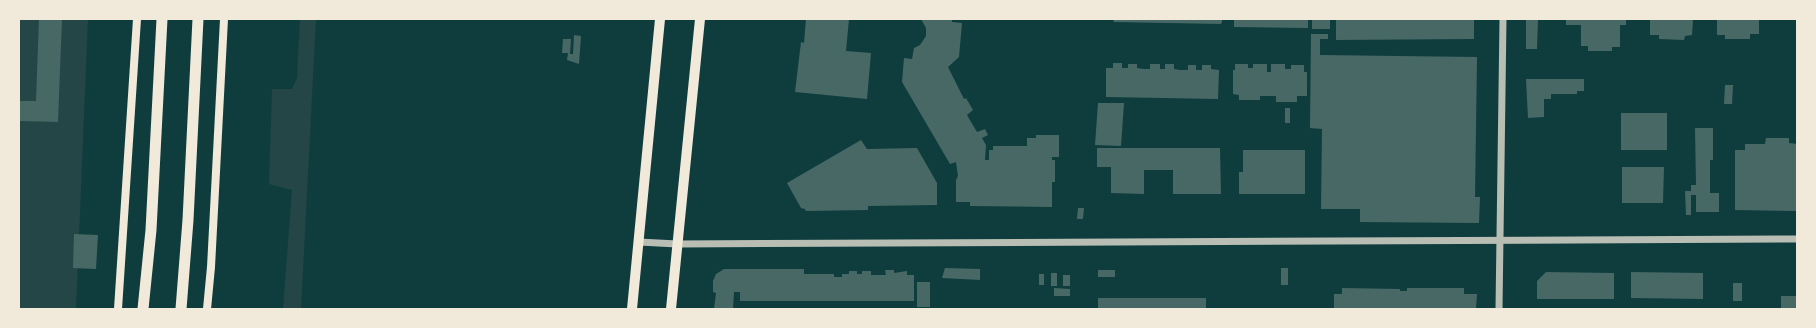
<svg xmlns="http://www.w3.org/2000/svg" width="1816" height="328" viewBox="0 0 1816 328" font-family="'PT Sans',sans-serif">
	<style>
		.green { fill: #244646 }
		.building { fill: #486865 }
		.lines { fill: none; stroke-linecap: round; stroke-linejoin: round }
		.tertiary { stroke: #b8beb3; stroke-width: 7 }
		.secondary { stroke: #f1e9da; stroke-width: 8 }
		.primary { stroke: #f1e9da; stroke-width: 10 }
		.trunk { stroke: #f1e9da; stroke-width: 11 }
	</style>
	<rect width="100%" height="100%" fill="#0f3d3e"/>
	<g class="green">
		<path d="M19,19H88L76,309H19Z"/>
		<path d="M300,19H316L301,309H283L292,190L269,184L272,89H292L297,78Z"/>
	</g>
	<g class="building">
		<path d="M39,19H62L58,122L19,121V101H36Z"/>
		<path d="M806,19H849L846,51L871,53L867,99L795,92L801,42L804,43Z"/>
		<path d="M921,19H952V22L962,23L959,57L948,67L964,99L966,98L973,110L967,115L977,132L985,129L988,135L982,138L986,145L985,160H989V150H993V146H1027V138H1036V135H1059V157H1052V160H1055V182H1052V207L970,206V202H956V180L958,176L956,162L950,164L902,82L904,58L912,59L914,48L920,45L926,36V28Z"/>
		<path d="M1113,19H1222V22L1221,24L1114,22Z"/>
		<path d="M1234,19H1308V28L1234,27Z"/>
		<rect x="1312" y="19" width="18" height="10"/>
		<path d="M1336,19H1474V39L1336,40Z"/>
		<path d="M1526,19H1538L1537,49H1526Z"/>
		<path d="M1566,19H1626V25H1620V47H1612V51H1588V46H1581V25H1566Z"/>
		<path d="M1650,19H1693L1692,35L1685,36L1684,40L1659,39V35H1650Z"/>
		<path d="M1717,19H1759V34H1750V39H1725V35H1717Z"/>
		<path d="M1311,34H1328V39H1320V55L1477,57L1475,197H1480L1479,223L1360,222V209H1321L1322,129L1310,128Z"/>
		<path d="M574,35L581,36L579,64L567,60L568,53H562L563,39H571L570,54H573Z"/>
		<path d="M1113,63H1122V68H1128V64H1137V68L1144,69H1150V64H1160V69H1165V64H1174V69L1180,70H1188V65H1196V70H1202V65H1211V69L1219,70L1218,99L1106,97V68H1113Z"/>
		<path d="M1235,64H1248V68H1253V64H1267V72H1271V64H1285V69H1291V65H1304V72H1307V96H1297V102H1276V96H1260V100H1239V95L1233,94V70H1235Z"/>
		<path d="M1526,79H1584V91H1577V94H1551V99H1544V117L1528,118Z"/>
		<path d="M1725,85H1733L1732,104H1724Z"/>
		<path d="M1098,103H1124L1121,146L1095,145Z"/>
		<rect x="1285" y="108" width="5" height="15"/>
		<rect x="1621" y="113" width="46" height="37"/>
		<path d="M1695,128H1713V160H1710V193H1719V212H1696V195H1691V215H1686L1685,191H1691V185H1696Z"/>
		<path d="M1766,138H1789V143L1797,144V211L1735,210V150H1745V144H1765Z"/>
		<path d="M861,140L867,149L917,148L937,183V205L868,206V210L806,211L805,209L801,208L787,183Z"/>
		<path d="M1097,148H1220L1221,194H1173V170H1144V194L1111,193V167H1097Z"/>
		<path d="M1243,150H1305V194H1239V172H1243Z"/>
		<path d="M1622,167H1664L1663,203H1622Z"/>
		<path d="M1078,208H1084L1083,219H1077Z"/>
		<path d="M74,234L98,235L96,269L73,268Z"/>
		<path d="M945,268L980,269V280L942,278Z"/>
		<rect x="1281" y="268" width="7" height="17"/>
		<path d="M724,269H804V274H834V277H842V274H849V271H857V274H862V271H871V275H886L885,270H894V273L907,271V275H914V301H740V292H734L733,309H714L716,293L713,292V281L716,274Z"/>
		<rect x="1098" y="270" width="17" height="7"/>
		<path d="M1546,272L1614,273V299H1537V281Z"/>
		<path d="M1631,272L1703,273V299L1631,298Z"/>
		<rect x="1051" y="273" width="6" height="13"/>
		<rect x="1039" y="274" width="5" height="11"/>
		<rect x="1063" y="275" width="7" height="11"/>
		<rect x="917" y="282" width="13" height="25"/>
		<rect x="1733" y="283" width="9" height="18"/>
		<path d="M1054,288L1070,289V296H1054Z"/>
		<path d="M1342,288L1400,289V291H1407V288H1464V294H1477L1476,309H1334V294H1342Z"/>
		<rect x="1781" y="296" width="16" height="13"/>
		<rect x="1098" y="298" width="108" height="11"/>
	</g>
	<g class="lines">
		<g class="tertiary">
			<path d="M639,242L677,244L1797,239"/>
			<path d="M1499,309L1503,19"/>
		</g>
		<g class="secondary">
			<path d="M118,309L137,19"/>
			<path d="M207,309L211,267L224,19"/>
		</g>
		<g class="primary">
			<path d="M632,309L660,19"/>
			<path d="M671,309L700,19"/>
		</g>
		<g class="trunk">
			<path d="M143,309L151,230L162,19"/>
			<path d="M181,309L188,220L198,19"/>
		</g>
	</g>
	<rect width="1816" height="328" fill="none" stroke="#f1e9da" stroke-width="40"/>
</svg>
